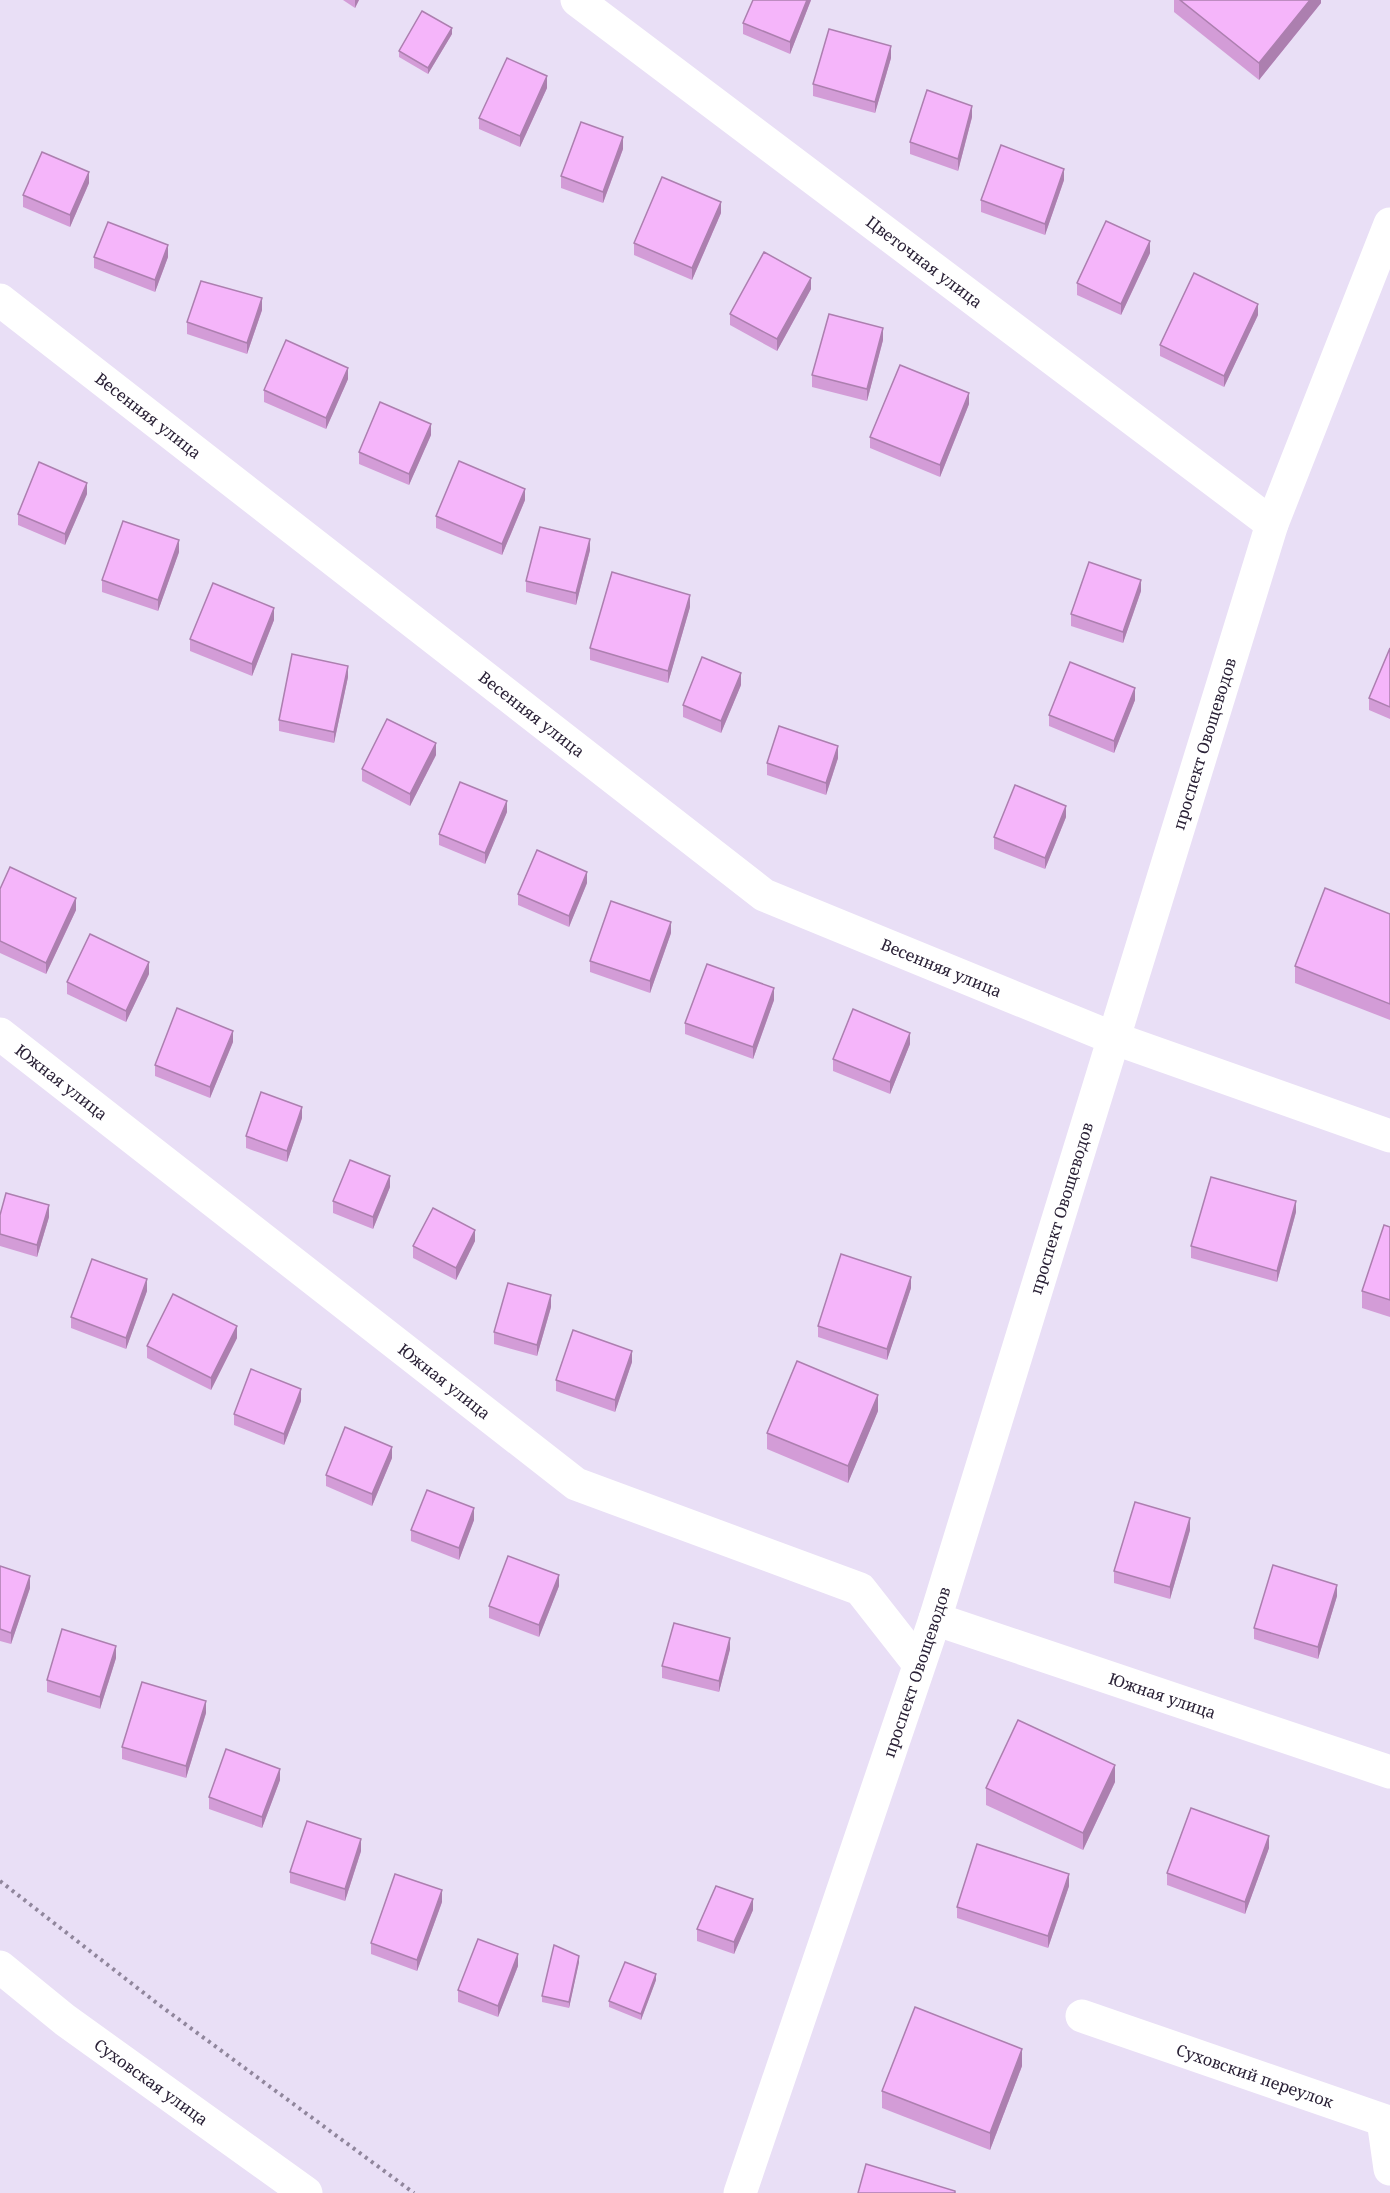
<svg xmlns="http://www.w3.org/2000/svg" width="1390" height="2193" viewBox="0 0 1390 2193" font-family="'Noto Serif',serif">
	<style>
		.lines { fill: none; stroke-linecap: round; stroke-linejoin: round }
		.path { stroke: #90869c; stroke-width: 4; stroke-dasharray: 3 4.5; stroke-linecap: butt }
		.minor { stroke: #fff; stroke-width: 33 }
		.wall { fill: #d39cd7 }
		.shaded-wall { fill: #ac7faf }
		.building { fill: #f5b5fa; stroke: #ac7faf; stroke-width: 1.5 }
		.labels { text-anchor: middle; dominant-baseline: central; stroke-width: 6; stroke-linejoin: round; paint-order: stroke }
		.street-label { font-size: 16px; fill: #2a2136; stroke: #f4effb }
	</style>
	<rect width="100%" height="100%" fill="#e9dff6"/>
	<g class="lines">
		<path class="path" d="M0,1881L158,2004L414,2193"/>
		<g class="minor">
			<path id="s1" d="M577,0L1272,524"/>
			<path id="s2" d="M0,300L764,895L1113,1038L1390,1136"/>
			<path id="s3" d="M0,1034L576,1484L860,1589L918,1663"/>
			<path id="s4" d="M935,1619L1390,1772"/>
			<path id="s5" d="M0,1967L65,2020L306,2193"/>
			<path id="s6" d="M1082,2016L1383,2120L1390,2169"/>
			<path id="s7" d="M740,2193L935,1619L1272,524L1390,224"/>
		</g>
	</g>
	<g class="wall">
		<path d="M343,0H359L355,8Z"/>
		<path d="M811,0L790,54L743,34V23Z"/>
		<path d="M1174,0H1321V3L1259,80L1174,12Z"/>
		<path d="M452,34L428,74L399,57V51Z"/>
		<path d="M891,58L875,113L813,96V84Z"/>
		<path d="M547,88L520,147L479,129V118Z"/>
		<path d="M972,117L958,171L910,154V142Z"/>
		<path d="M623,149L603,203L561,188V176Z"/>
		<path d="M1064,180L1045,235L981,212V200Z"/>
		<path d="M89,183L70,227L23,207V195Z"/>
		<path d="M721,213L692,280L634,255V243Z"/>
		<path d="M1150,253L1121,315L1077,295V283Z"/>
		<path d="M94,257H168L155,292L94,268Z"/>
		<path d="M811,289L777,351L730,325V314Z"/>
		<path d="M262,310L247,354L187,334V322Z"/>
		<path d="M1258,315L1224,387L1160,356V345Z"/>
		<path d="M883,340L867,401L812,387V375Z"/>
		<path d="M348,379L326,429L264,402V390Z"/>
		<path d="M969,404L940,477L870,448V437Z"/>
		<path d="M431,435L409,485L359,464V452Z"/>
		<path d="M87,494L65,545L18,525V514Z"/>
		<path d="M525,500L502,555L436,528V516Z"/>
		<path d="M590,550L576,605L526,592V581Z"/>
		<path d="M179,552L158,611L102,592V580Z"/>
		<path d="M1141,591L1123,643L1071,626V614Z"/>
		<path d="M690,607L668,683L590,660V648Z"/>
		<path d="M274,620L252,676L190,651V639Z"/>
		<path d="M1390,648V719L1369,710V698Z"/>
		<path d="M348,677L334,743L279,731V720Z"/>
		<path d="M741,685L721,733L683,717V705Z"/>
		<path d="M1135,700L1114,753L1049,726V715Z"/>
		<path d="M436,755L410,806L362,781V769Z"/>
		<path d="M838,758L826,795L767,775V763Z"/>
		<path d="M507,812L485,864L439,845V834Z"/>
		<path d="M1066,817L1045,869L994,849V837Z"/>
		<path d="M587,883L569,927L518,905V894Z"/>
		<path d="M0,889L76,910L46,974L0,953Z"/>
		<path d="M1390,914V1020L1295,983V966Z"/>
		<path d="M671,933L650,993L590,972V961Z"/>
		<path d="M149,974L126,1022L67,994V982Z"/>
		<path d="M774,1000L753,1059L685,1034V1023Z"/>
		<path d="M233,1042L210,1098L155,1076V1065Z"/>
		<path d="M910,1044L890,1094L833,1071V1059Z"/>
		<path d="M302,1118L287,1162L246,1148V1136Z"/>
		<path d="M390,1187L373,1229L333,1213V1201Z"/>
		<path d="M1296,1212L1277,1282L1191,1258V1246Z"/>
		<path d="M0,1215L49,1217L37,1257L0,1246Z"/>
		<path d="M1390,1227V1317L1362,1308V1291Z"/>
		<path d="M475,1241L456,1280L413,1258V1246Z"/>
		<path d="M911,1288L887,1360L818,1337V1326Z"/>
		<path d="M147,1291L126,1349L71,1328V1317Z"/>
		<path d="M551,1307L537,1356L494,1344V1332Z"/>
		<path d="M237,1338L211,1390L147,1358V1346Z"/>
		<path d="M632,1362L615,1412L556,1391V1380Z"/>
		<path d="M301,1401L284,1445L234,1425V1414Z"/>
		<path d="M878,1411L848,1483L767,1449V1433Z"/>
		<path d="M392,1458L372,1506L326,1486V1475Z"/>
		<path d="M474,1520L459,1560L411,1541V1530Z"/>
		<path d="M1190,1530L1170,1599L1114,1583V1571Z"/>
		<path d="M0,1566L30,1588L11,1644L0,1641Z"/>
		<path d="M559,1586L539,1637L489,1618V1606Z"/>
		<path d="M1337,1596L1318,1659L1254,1639V1628Z"/>
		<path d="M730,1649L719,1692L662,1678V1666Z"/>
		<path d="M116,1658L100,1709L47,1692V1680Z"/>
		<path d="M206,1713L186,1778L122,1759V1747Z"/>
		<path d="M280,1780L262,1828L209,1809V1797Z"/>
		<path d="M1115,1782L1083,1850L986,1805V1788Z"/>
		<path d="M1269,1848L1245,1914L1167,1885V1873Z"/>
		<path d="M361,1851L345,1901L290,1883V1872Z"/>
		<path d="M1069,1886L1048,1948L957,1918V1907Z"/>
		<path d="M442,1902L417,1971L371,1954V1943Z"/>
		<path d="M753,1910L734,1954L697,1941V1929Z"/>
		<path d="M579,1962L569,2008L542,2002V1996Z"/>
		<path d="M518,1966L498,2017L458,2002V1990Z"/>
		<path d="M656,1980L641,2020L609,2007V2001Z"/>
		<path d="M1022,2066L990,2150L882,2108V2091Z"/>
	</g>
	<g class="shaded-wall">
		<path d="M355,0H359L355,8Z"/>
		<path d="M807,0H811L790,54V42Z"/>
		<path d="M1310,0H1321V3L1259,80V63Z"/>
		<path d="M452,28V34L428,74V68Z"/>
		<path d="M891,46V58L875,113V102Z"/>
		<path d="M547,76V88L520,147V136Z"/>
		<path d="M972,106V117L958,171V159Z"/>
		<path d="M623,137V149L603,203V192Z"/>
		<path d="M1064,169V180L1045,235V224Z"/>
		<path d="M89,172V183L70,227V215Z"/>
		<path d="M721,202V213L692,280V268Z"/>
		<path d="M1150,241V253L1121,315V304Z"/>
		<path d="M168,245V257L155,292V280Z"/>
		<path d="M811,278V289L777,351V339Z"/>
		<path d="M262,298V310L247,354V343Z"/>
		<path d="M1258,304V315L1224,387V376Z"/>
		<path d="M883,328V340L867,401V389Z"/>
		<path d="M348,368V379L326,429V418Z"/>
		<path d="M969,393V404L940,477V465Z"/>
		<path d="M431,424V435L409,485V474Z"/>
		<path d="M87,483V494L65,545V534Z"/>
		<path d="M525,489V500L502,555V544Z"/>
		<path d="M590,539V550L576,605V593Z"/>
		<path d="M179,540V552L158,611V600Z"/>
		<path d="M1141,580V591L1123,643V632Z"/>
		<path d="M690,595V607L668,683V671Z"/>
		<path d="M274,608V620L252,676V664Z"/>
		<path d="M348,666V677L334,743V732Z"/>
		<path d="M741,673V685L721,733V721Z"/>
		<path d="M1135,688V700L1114,753V741Z"/>
		<path d="M436,743V755L410,806V794Z"/>
		<path d="M838,746V758L826,795V783Z"/>
		<path d="M507,801V812L485,864V853Z"/>
		<path d="M1066,806V817L1045,869V858Z"/>
		<path d="M587,872V883L569,927V916Z"/>
		<path d="M76,898V910L46,974V963Z"/>
		<path d="M671,922V933L650,993V981Z"/>
		<path d="M149,962V974L126,1022V1011Z"/>
		<path d="M774,988V1000L753,1059V1047Z"/>
		<path d="M233,1031V1042L210,1098V1087Z"/>
		<path d="M910,1033V1044L890,1094V1082Z"/>
		<path d="M302,1107V1118L287,1162V1151Z"/>
		<path d="M390,1176V1187L373,1229V1217Z"/>
		<path d="M1296,1201V1212L1277,1282V1271Z"/>
		<path d="M49,1205V1217L37,1257V1245Z"/>
		<path d="M475,1230V1241L456,1280V1268Z"/>
		<path d="M911,1277V1288L887,1360V1349Z"/>
		<path d="M147,1279V1291L126,1349V1338Z"/>
		<path d="M551,1295V1307L537,1356V1345Z"/>
		<path d="M237,1326V1338L211,1390V1378Z"/>
		<path d="M632,1351V1362L615,1412V1400Z"/>
		<path d="M301,1389V1401L284,1445V1434Z"/>
		<path d="M878,1395V1411L848,1483V1466Z"/>
		<path d="M392,1447V1458L372,1506V1494Z"/>
		<path d="M474,1508V1520L459,1560V1548Z"/>
		<path d="M1190,1518V1530L1170,1599V1587Z"/>
		<path d="M559,1575V1586L539,1637V1625Z"/>
		<path d="M30,1576V1588L11,1644V1633Z"/>
		<path d="M1337,1585V1596L1318,1659V1647Z"/>
		<path d="M730,1638V1649L719,1692V1681Z"/>
		<path d="M116,1646V1658L100,1709V1697Z"/>
		<path d="M206,1701V1713L186,1778V1766Z"/>
		<path d="M1115,1765V1782L1083,1850V1833Z"/>
		<path d="M280,1769V1780L262,1828V1817Z"/>
		<path d="M1269,1836V1848L1245,1914V1902Z"/>
		<path d="M361,1839V1851L345,1901V1889Z"/>
		<path d="M1069,1874V1886L1048,1948V1936Z"/>
		<path d="M442,1890V1902L417,1971V1960Z"/>
		<path d="M753,1899V1910L734,1954V1942Z"/>
		<path d="M518,1954V1966L498,2017V2006Z"/>
		<path d="M579,1956V1962L569,2008V2002Z"/>
		<path d="M656,1974V1980L641,2020V2014Z"/>
		<path d="M1022,2049V2066L990,2150V2133Z"/>
	</g>
	<g class="building">
		<path d="M753,0H807L790,42L743,23Z"/>
		<path d="M1180,0H1310L1259,63Z"/>
		<path d="M422,11L452,28L428,68L399,51Z"/>
		<path d="M829,29L891,46L875,102L813,84Z"/>
		<path d="M507,58L547,76L520,136L479,118Z"/>
		<path d="M927,90L972,106L958,159L910,142Z"/>
		<path d="M581,122L623,137L603,192L561,176Z"/>
		<path d="M1001,145L1064,169L1045,224L981,200Z"/>
		<path d="M42,152L89,172L70,215L23,195Z"/>
		<path d="M662,177L721,202L692,268L634,243Z"/>
		<path d="M1106,221L1150,241L1121,304L1077,283Z"/>
		<path d="M108,222L168,245L155,280L94,257Z"/>
		<path d="M764,252L811,278L777,339L730,314Z"/>
		<path d="M1194,273L1258,304L1224,376L1160,345Z"/>
		<path d="M201,281L262,298L247,343L187,322Z"/>
		<path d="M829,314L883,328L867,389L812,375Z"/>
		<path d="M286,340L348,368L326,418L264,390Z"/>
		<path d="M900,365L969,393L940,465L870,437Z"/>
		<path d="M380,402L431,424L409,474L359,452Z"/>
		<path d="M459,461L525,489L502,544L436,516Z"/>
		<path d="M39,462L87,483L65,534L18,514Z"/>
		<path d="M123,521L179,540L158,600L102,580Z"/>
		<path d="M540,527L590,539L576,593L526,581Z"/>
		<path d="M1089,562L1141,580L1123,632L1071,614Z"/>
		<path d="M612,572L690,595L668,671L590,648Z"/>
		<path d="M213,583L274,608L252,664L190,639Z"/>
		<path d="M1390,648V707L1369,698Z"/>
		<path d="M292,654L348,666L334,732L279,720Z"/>
		<path d="M702,657L741,673L721,721L683,705Z"/>
		<path d="M1070,662L1135,688L1114,741L1049,715Z"/>
		<path d="M387,719L436,743L410,794L362,769Z"/>
		<path d="M779,726L838,746L826,783L767,763Z"/>
		<path d="M460,782L507,801L485,853L439,834Z"/>
		<path d="M1015,785L1066,806L1045,858L994,837Z"/>
		<path d="M537,850L587,872L569,916L518,894Z"/>
		<path d="M10,867L76,898L46,963L0,941V889Z"/>
		<path d="M1325,888L1390,914V1004L1295,966Z"/>
		<path d="M611,901L671,922L650,981L590,961Z"/>
		<path d="M90,934L149,962L126,1011L67,982Z"/>
		<path d="M707,964L774,988L753,1047L685,1023Z"/>
		<path d="M177,1008L233,1031L210,1087L155,1065Z"/>
		<path d="M853,1009L910,1033L890,1082L833,1059Z"/>
		<path d="M261,1092L302,1107L287,1151L246,1136Z"/>
		<path d="M350,1160L390,1176L373,1217L333,1201Z"/>
		<path d="M1211,1177L1296,1201L1277,1271L1191,1246Z"/>
		<path d="M6,1193L49,1205L37,1245L0,1234V1215Z"/>
		<path d="M433,1208L475,1230L456,1268L413,1246Z"/>
		<path d="M1384,1225L1390,1227V1300L1362,1291Z"/>
		<path d="M841,1254L911,1277L887,1349L818,1326Z"/>
		<path d="M92,1259L147,1279L126,1338L71,1317Z"/>
		<path d="M508,1283L551,1295L537,1345L494,1332Z"/>
		<path d="M173,1294L237,1326L211,1378L147,1346Z"/>
		<path d="M573,1330L632,1351L615,1400L556,1380Z"/>
		<path d="M797,1361L878,1395L848,1466L767,1433Z"/>
		<path d="M251,1369L301,1389L284,1434L234,1414Z"/>
		<path d="M345,1427L392,1447L372,1494L326,1475Z"/>
		<path d="M427,1490L474,1508L459,1548L411,1530Z"/>
		<path d="M1135,1502L1190,1518L1170,1587L1114,1571Z"/>
		<path d="M508,1556L559,1575L539,1625L489,1606Z"/>
		<path d="M1273,1565L1337,1585L1318,1647L1254,1628Z"/>
		<path d="M0,1566L30,1576L11,1633L0,1629Z"/>
		<path d="M674,1623L730,1638L719,1681L662,1666Z"/>
		<path d="M62,1629L116,1646L100,1697L47,1680Z"/>
		<path d="M142,1682L206,1701L186,1766L122,1747Z"/>
		<path d="M1018,1720L1115,1765L1083,1833L986,1788Z"/>
		<path d="M226,1749L280,1769L262,1817L209,1797Z"/>
		<path d="M1191,1808L1269,1836L1245,1902L1167,1873Z"/>
		<path d="M307,1821L361,1839L345,1889L290,1872Z"/>
		<path d="M977,1844L1069,1874L1048,1936L957,1907Z"/>
		<path d="M395,1874L442,1890L417,1960L371,1943Z"/>
		<path d="M716,1886L753,1899L734,1942L697,1929Z"/>
		<path d="M478,1939L518,1954L498,2006L458,1990Z"/>
		<path d="M554,1945L579,1956L569,2002L542,1996Z"/>
		<path d="M625,1962L656,1974L641,2014L609,2001Z"/>
		<path d="M915,2007L1022,2049L990,2133L882,2091Z"/>
		<path d="M866,2164L955,2191V2193H858Z"/>
	</g>
	<g class="labels">
		<g class="street-label">
			<text stroke="none"><textPath href="#s1" startOffset="435">Цветочная улица</textPath></text>
			<text stroke="none"><textPath href="#s2" startOffset="188">Весенняя улица</textPath></text>
			<text stroke="none"><textPath href="#s2" startOffset="674">Весенняя улица</textPath></text>
			<text stroke="none"><textPath href="#s7" startOffset="1522">проспект Овощеводов</textPath></text>
			<text stroke="none"><textPath href="#s2" startOffset="1160">Весенняя улица</textPath></text>
			<text stroke="none"><textPath href="#s3" startOffset="78">Южная улица</textPath></text>
			<text stroke="none"><textPath href="#s7" startOffset="1036">проспект Овощеводов</textPath></text>
			<text stroke="none"><textPath href="#s3" startOffset="564">Южная улица</textPath></text>
			<text stroke="none"><textPath href="#s7" startOffset="550">проспект Овощеводов</textPath></text>
			<text stroke="none"><textPath href="#s4" startOffset="240">Южная улица</textPath></text>
			<text stroke="none"><textPath href="#s6" startOffset="183">Суховский переулок</textPath></text>
			<text stroke="none"><textPath href="#s5" startOffset="190">Суховская улица</textPath></text>
		</g>
	</g>
</svg>
